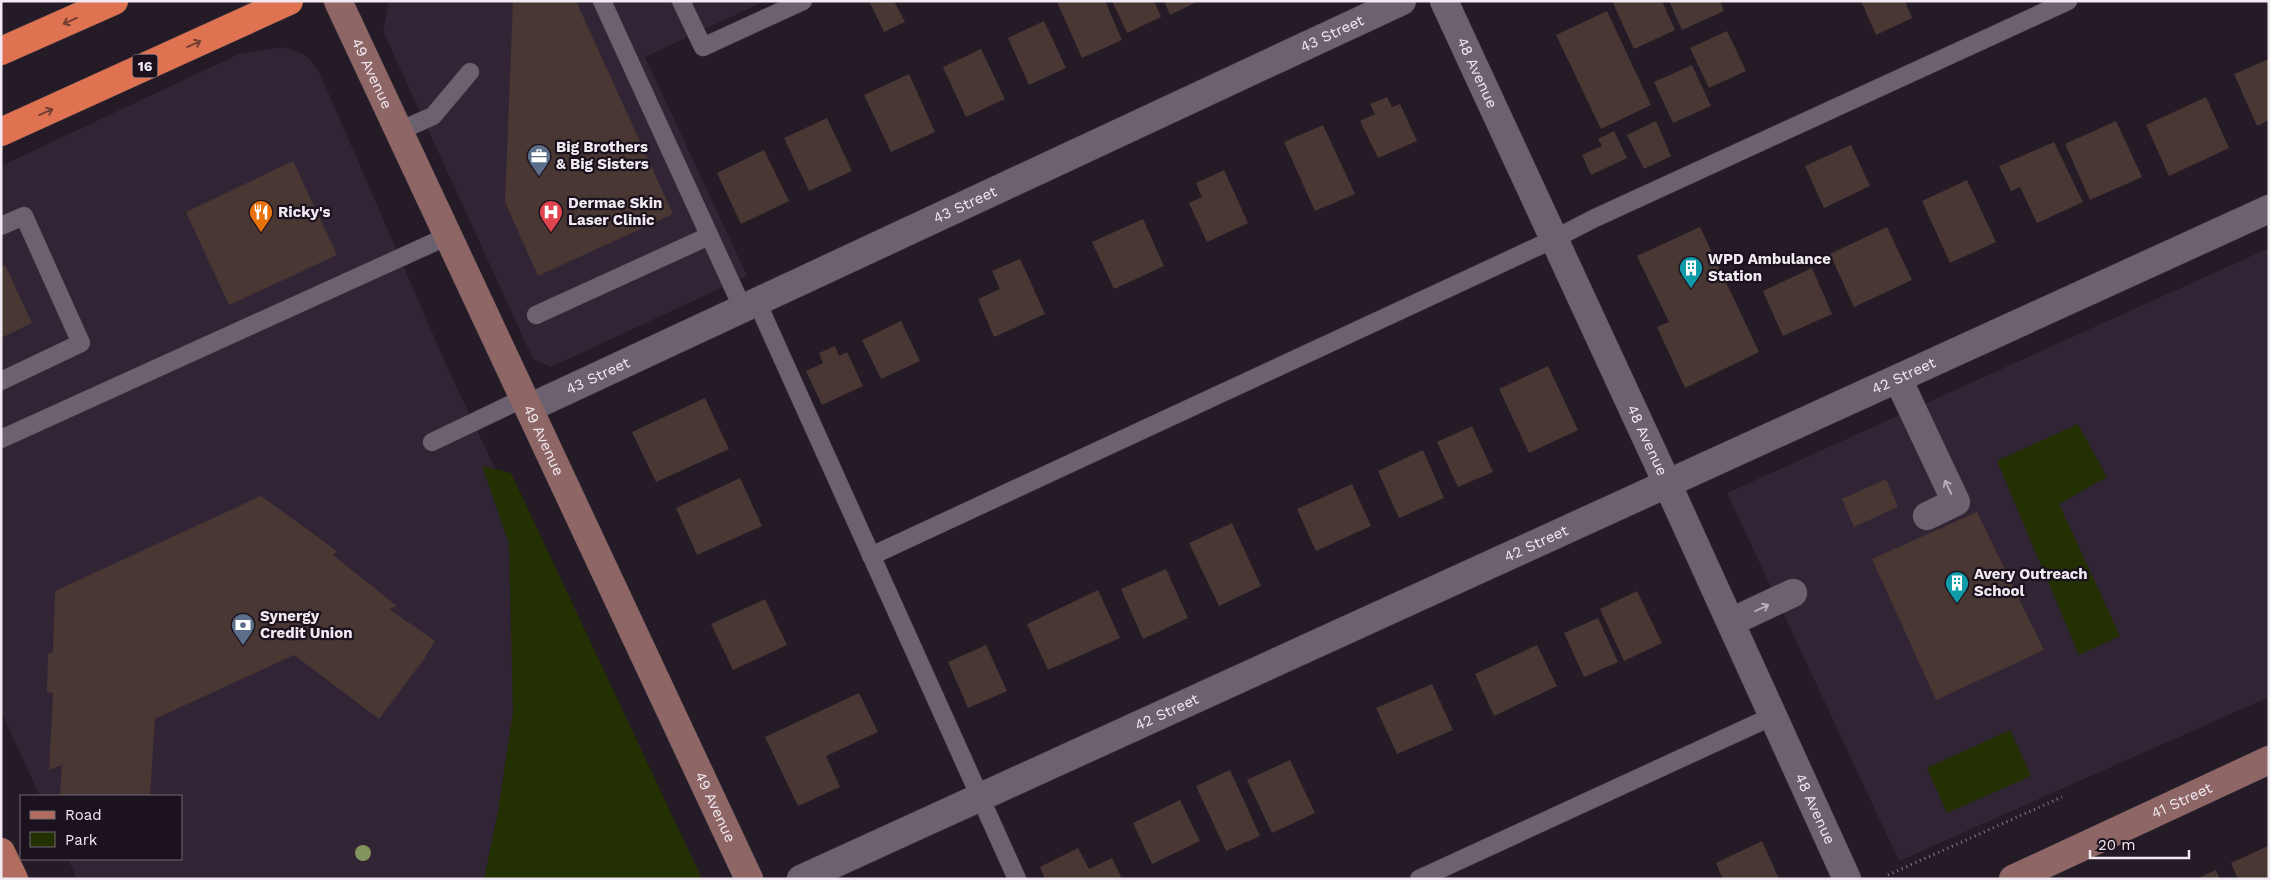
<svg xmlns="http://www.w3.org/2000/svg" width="2270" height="880" viewBox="0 0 2270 880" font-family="'Work Sans',sans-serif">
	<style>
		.built { fill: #312434 }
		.green { fill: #223002 }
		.building { fill: #483733 }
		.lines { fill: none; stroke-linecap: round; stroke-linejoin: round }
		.lane-casing { stroke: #403841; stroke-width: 19 }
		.street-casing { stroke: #403841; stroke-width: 29 }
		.secondary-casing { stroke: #403841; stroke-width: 29 }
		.primary-casing { stroke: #403841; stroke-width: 29 }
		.highway-casing { stroke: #403841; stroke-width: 29 }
		.path { stroke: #867e87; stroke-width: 3; stroke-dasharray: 1 4; stroke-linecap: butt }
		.lane { stroke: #6c616e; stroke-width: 18 }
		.street { stroke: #6c616e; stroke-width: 28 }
		.secondary { stroke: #8e6665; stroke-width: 28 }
		.primary { stroke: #b16c5d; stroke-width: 28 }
		.highway { stroke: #df7351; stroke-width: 28 }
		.tree { fill: #82935d }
		.oneway { stroke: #733e34 }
		.oneway2 { stroke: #b5acb7 }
		.labels { text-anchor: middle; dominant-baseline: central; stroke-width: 4.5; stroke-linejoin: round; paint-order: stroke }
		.shield { fill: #1b121d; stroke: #b1a9b2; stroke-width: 1 }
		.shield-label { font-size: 14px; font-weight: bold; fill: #f1eaf2 }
		.street-label { font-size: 15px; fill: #f1eaf2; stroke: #1b121d }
		.poi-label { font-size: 15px; font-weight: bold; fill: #f1eaf2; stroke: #1b121d; text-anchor: start }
	</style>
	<rect width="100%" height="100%" fill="#251b26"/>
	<g class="built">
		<path d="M389,1H765L645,57L747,276L551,367L533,359L383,31Z"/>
		<path d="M282,47L304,54L318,69L448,369L686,872L670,879H77L68,859H181V796H40L1,712V166L239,54Z"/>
		<path d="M2269,248V697L1899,861L1727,493Z"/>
	</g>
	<g class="green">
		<path d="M2078,424L2107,477L2059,504L2120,636L2079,655L1997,461Z"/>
		<path d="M482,466L511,473L701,877L698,879H484L498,812L513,712L509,543Z"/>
		<path d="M2010,730L2031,776L1947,813L1927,768Z"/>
	</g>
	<g class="building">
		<path d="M513,1H576L673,214L538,276L505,202Z"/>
		<path d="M869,1H894L905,22L884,32Z"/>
		<path d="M1059,1H1105L1122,40L1082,58L1057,2Z"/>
		<path d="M1112,1H1154L1161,17L1127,33Z"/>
		<path d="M1164,1H1199L1170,15Z"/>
		<path d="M1612,1H1662L1675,30L1634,49Z"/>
		<path d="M1669,1H1720L1724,11L1682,30Z"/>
		<path d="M1861,1H1905L1912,18L1876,35Z"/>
		<path d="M1607,11L1651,105L1601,129L1556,35Z"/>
		<path d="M1044,21L1066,68L1029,85L1008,38Z"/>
		<path d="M1727,31L1746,71L1709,88L1690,48Z"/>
		<path d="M981,49L1005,99L966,117L943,67Z"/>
		<path d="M2269,59V120L2257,126L2234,74Z"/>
		<path d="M1692,65L1711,106L1673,123L1654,82Z"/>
		<path d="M909,74L935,132L891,152L864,95Z"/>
		<path d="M1387,97L1392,107L1400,104L1417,141L1378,158L1360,121L1375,114L1370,104Z"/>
		<path d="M2206,97L2229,148L2169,176L2146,125Z"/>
		<path d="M827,118L852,171L809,191L784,138Z"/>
		<path d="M1656,121L1671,156L1644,169L1627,135Z"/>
		<path d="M2116,121L2142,177L2090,200L2065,144Z"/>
		<path d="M1323,125L1355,194L1315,211L1284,142Z"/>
		<path d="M1614,131L1627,158L1591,175L1582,155L1602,146L1598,139Z"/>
		<path d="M2054,142L2083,202L2037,223L2020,187L2011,191L1999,166Z"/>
		<path d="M1851,145L1870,186L1824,208L1805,166Z"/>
		<path d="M764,150L789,201L741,224L717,173Z"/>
		<path d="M293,161L337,255L229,305L186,212Z"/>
		<path d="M1224,170L1248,223L1207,242L1189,203L1202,197L1196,183Z"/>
		<path d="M1967,180L1996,242L1950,263L1922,201Z"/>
		<path d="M1143,219L1164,266L1114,289L1092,242Z"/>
		<path d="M1700,227L1759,352L1685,388L1657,327L1669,322L1637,256Z"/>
		<path d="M1887,227L1912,280L1854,307L1830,254Z"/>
		<path d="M1020,259L1045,314L994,337L978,299L1000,289L992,271Z"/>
		<path d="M5,265L32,323L1,338V267Z"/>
		<path d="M1812,268L1832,314L1783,336L1763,291Z"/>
		<path d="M901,321L920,361L881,379L862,340Z"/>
		<path d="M835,346L839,356L847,352L863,386L822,405L806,371L823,363L819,353Z"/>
		<path d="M1548,366L1578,430L1529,453L1499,389Z"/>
		<path d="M705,398L729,449L656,482L632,432Z"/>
		<path d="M1472,426L1493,472L1458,487L1437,442Z"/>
		<path d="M1423,450L1444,498L1399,518L1378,471Z"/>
		<path d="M740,478L762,526L697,555L676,508Z"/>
		<path d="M1886,479L1898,507L1854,527L1842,499Z"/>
		<path d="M1352,484L1371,526L1316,551L1297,509Z"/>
		<path d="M261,496L337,551L333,555L397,606L389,609L435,641L424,659L379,719L294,655L155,719L150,796H60L62,765L49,770L53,693L47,692L48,654L53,652L55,591Z"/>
		<path d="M1977,512L2044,650L1936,700L1872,559Z"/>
		<path d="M1232,523L1261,586L1219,606L1189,543Z"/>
		<path d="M1166,569L1188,618L1143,639L1121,589Z"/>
		<path d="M1098,590L1120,638L1048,670L1027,624Z"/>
		<path d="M1637,591L1662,643L1624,661L1600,609Z"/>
		<path d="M765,599L787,645L733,670L711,624Z"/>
		<path d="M1598,618L1618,662L1584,677L1564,633Z"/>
		<path d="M986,645L1007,691L968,708L948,662Z"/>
		<path d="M1537,645L1557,686L1494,716L1475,674Z"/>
		<path d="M1432,684L1453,730L1397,754L1376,708Z"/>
		<path d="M859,693L878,732L826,756L840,787L798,806L765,737Z"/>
		<path d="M1290,760L1315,813L1272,833L1247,780Z"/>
		<path d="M1230,770L1260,836L1226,851L1196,786Z"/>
		<path d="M1180,800L1200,841L1152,864L1133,823Z"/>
		<path d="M1762,841L1779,879H1723L1716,863Z"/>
		<path d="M2268,846L2269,879H2238L2231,863Z"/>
		<path d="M1078,848L1089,869L1112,858L1122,879H1045L1040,867Z"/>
		<path d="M2216,870L2220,879H2196Z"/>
	</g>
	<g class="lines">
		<g class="lane-casing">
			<g id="lane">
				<path d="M602,1L743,309"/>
				<path d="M681,1L703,47L803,1"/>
				<path d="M399,131L433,116L470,72"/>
				<path d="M1,226L24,216L81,343L1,381"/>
				<path d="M757,302L1017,879"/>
				<path d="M536,315L709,236"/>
				<path d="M1,439L448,236"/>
				<path d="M432,442L524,398"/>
				<path d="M871,556L1554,239L1595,218L2068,1"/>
				<path d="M1419,879L1773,716"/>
			</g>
		</g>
		<g class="street-casing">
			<g id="street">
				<path id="s1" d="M1444,1L1667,483L1847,879"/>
				<path d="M1898,379L1956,502L1927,516"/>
				<path id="s2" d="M529,408L1402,1"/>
				<path d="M1731,622L1793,593"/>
				<path id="s3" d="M801,879L2269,209"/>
			</g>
		</g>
		<g class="secondary-casing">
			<g id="secondary">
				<path id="s4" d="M338,1L749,879"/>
				<path id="s5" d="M2013,879L2269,760"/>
			</g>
		</g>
		<g class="primary-casing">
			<path id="primary" d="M1,852L14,879"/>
		</g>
		<g class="highway-casing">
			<g id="highway">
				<path d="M1,51L114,1"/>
				<path d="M1,132L289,1"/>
			</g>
		</g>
		<path class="path" d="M1888,875L2062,797"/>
		<use href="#lane" class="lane"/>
		<use href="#street" class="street"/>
		<use href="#secondary" class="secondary"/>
		<use href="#primary" class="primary"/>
		<use href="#highway" class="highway"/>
	</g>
	<circle class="tree" cx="363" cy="853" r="8"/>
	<defs><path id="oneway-shaft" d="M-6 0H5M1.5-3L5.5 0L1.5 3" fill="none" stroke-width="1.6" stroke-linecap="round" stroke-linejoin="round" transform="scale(1.25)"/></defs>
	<g class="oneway">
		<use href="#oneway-shaft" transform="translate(70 21) rotate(156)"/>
		<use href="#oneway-shaft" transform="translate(194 44) rotate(-24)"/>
		<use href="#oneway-shaft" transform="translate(46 112) rotate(-24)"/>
	</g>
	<g class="oneway2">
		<use href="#oneway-shaft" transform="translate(1948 487) rotate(-115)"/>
		<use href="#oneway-shaft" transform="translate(1762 608) rotate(-25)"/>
	</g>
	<defs>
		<g id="office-pin" transform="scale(1.25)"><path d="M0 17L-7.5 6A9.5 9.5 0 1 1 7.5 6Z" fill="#5c6f8a" stroke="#1b121d"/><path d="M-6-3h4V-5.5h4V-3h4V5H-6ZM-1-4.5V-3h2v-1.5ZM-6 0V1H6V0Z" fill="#fff"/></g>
		<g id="restaurant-pin" transform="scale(1.25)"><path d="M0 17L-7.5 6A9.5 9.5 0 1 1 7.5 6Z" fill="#e8710a" stroke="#1b121d"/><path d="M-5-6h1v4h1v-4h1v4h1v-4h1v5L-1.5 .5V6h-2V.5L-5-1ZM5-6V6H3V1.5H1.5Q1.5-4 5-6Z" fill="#fff"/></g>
		<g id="hospital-pin" transform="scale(1.25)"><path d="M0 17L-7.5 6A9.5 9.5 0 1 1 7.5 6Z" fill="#e0444e" stroke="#1b121d"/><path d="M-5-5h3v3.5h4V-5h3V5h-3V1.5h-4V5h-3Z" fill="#fff"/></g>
		<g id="building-pin" transform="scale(1.25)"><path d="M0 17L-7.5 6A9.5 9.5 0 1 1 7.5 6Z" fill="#0f9aa8" stroke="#1b121d"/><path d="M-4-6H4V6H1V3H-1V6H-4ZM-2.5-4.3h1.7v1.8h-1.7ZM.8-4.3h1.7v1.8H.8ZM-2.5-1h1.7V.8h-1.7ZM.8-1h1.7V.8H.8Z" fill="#fff"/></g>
		<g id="bank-pin" transform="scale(1.25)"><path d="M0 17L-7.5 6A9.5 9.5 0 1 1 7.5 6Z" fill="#5c6f8a" stroke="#1b121d"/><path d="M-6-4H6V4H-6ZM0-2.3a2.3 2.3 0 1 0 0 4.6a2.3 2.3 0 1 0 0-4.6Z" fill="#fff"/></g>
	</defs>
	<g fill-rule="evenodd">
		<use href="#office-pin" x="539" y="156"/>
		<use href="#restaurant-pin" x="261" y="212"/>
		<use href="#hospital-pin" x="551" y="212"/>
		<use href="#building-pin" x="1691" y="268"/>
		<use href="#building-pin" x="1957" y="583"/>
		<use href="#bank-pin" x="243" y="625"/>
	</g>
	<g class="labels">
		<rect class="shield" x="132.5" y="54.5" width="25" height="23" rx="4"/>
		<g class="shield-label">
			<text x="145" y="66">16</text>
		</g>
		<g class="street-label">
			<text stroke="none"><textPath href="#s2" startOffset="886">43 Street</textPath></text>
			<text stroke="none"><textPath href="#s1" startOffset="79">48 Avenue</textPath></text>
			<text stroke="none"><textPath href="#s4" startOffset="80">49 Avenue</textPath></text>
			<text stroke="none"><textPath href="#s2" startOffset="481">43 Street</textPath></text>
			<text stroke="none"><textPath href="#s2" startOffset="76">43 Street</textPath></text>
			<text stroke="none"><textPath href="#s3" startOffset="1212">42 Street</textPath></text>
			<text stroke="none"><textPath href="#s1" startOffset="484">48 Avenue</textPath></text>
			<text stroke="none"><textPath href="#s4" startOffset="485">49 Avenue</textPath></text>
			<text stroke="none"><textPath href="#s3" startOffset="808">42 Street</textPath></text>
			<text stroke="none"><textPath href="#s3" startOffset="402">42 Street</textPath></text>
			<text stroke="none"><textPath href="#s5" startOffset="186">41 Street</textPath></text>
			<text stroke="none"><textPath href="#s4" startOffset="890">49 Avenue</textPath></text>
			<text stroke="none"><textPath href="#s1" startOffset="889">48 Avenue</textPath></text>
		</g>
		<g class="poi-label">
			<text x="556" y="147">Big Brothers<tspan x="556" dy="17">&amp; Big Sisters</tspan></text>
			<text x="568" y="203">Dermae Skin<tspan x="568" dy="17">Laser Clinic</tspan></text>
			<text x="278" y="212">Ricky's</text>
			<text x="1708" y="259">WPD Ambulance<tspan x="1708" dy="17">Station</tspan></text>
			<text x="1974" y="574">Avery Outreach<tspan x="1974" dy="17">School</tspan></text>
			<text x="260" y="616">Synergy<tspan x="260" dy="17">Credit Union</tspan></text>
		</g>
	</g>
	<rect width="2270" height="880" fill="none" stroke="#f1eaf2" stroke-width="5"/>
	<rect x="20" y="795" width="162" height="65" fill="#1b121d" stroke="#716872"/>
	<rect x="30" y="811" width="25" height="8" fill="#b16c5d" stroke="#716872"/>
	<text x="65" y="820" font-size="15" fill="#f1eaf2">Road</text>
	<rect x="30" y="832" width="25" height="15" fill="#223002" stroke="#716872"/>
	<text x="65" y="845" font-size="15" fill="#f1eaf2">Park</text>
	<path d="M2090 850v8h99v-8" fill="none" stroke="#f1eaf2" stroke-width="2.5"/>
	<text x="2098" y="850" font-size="15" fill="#f1eaf2" stroke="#1b121d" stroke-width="4" paint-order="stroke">20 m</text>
</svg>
